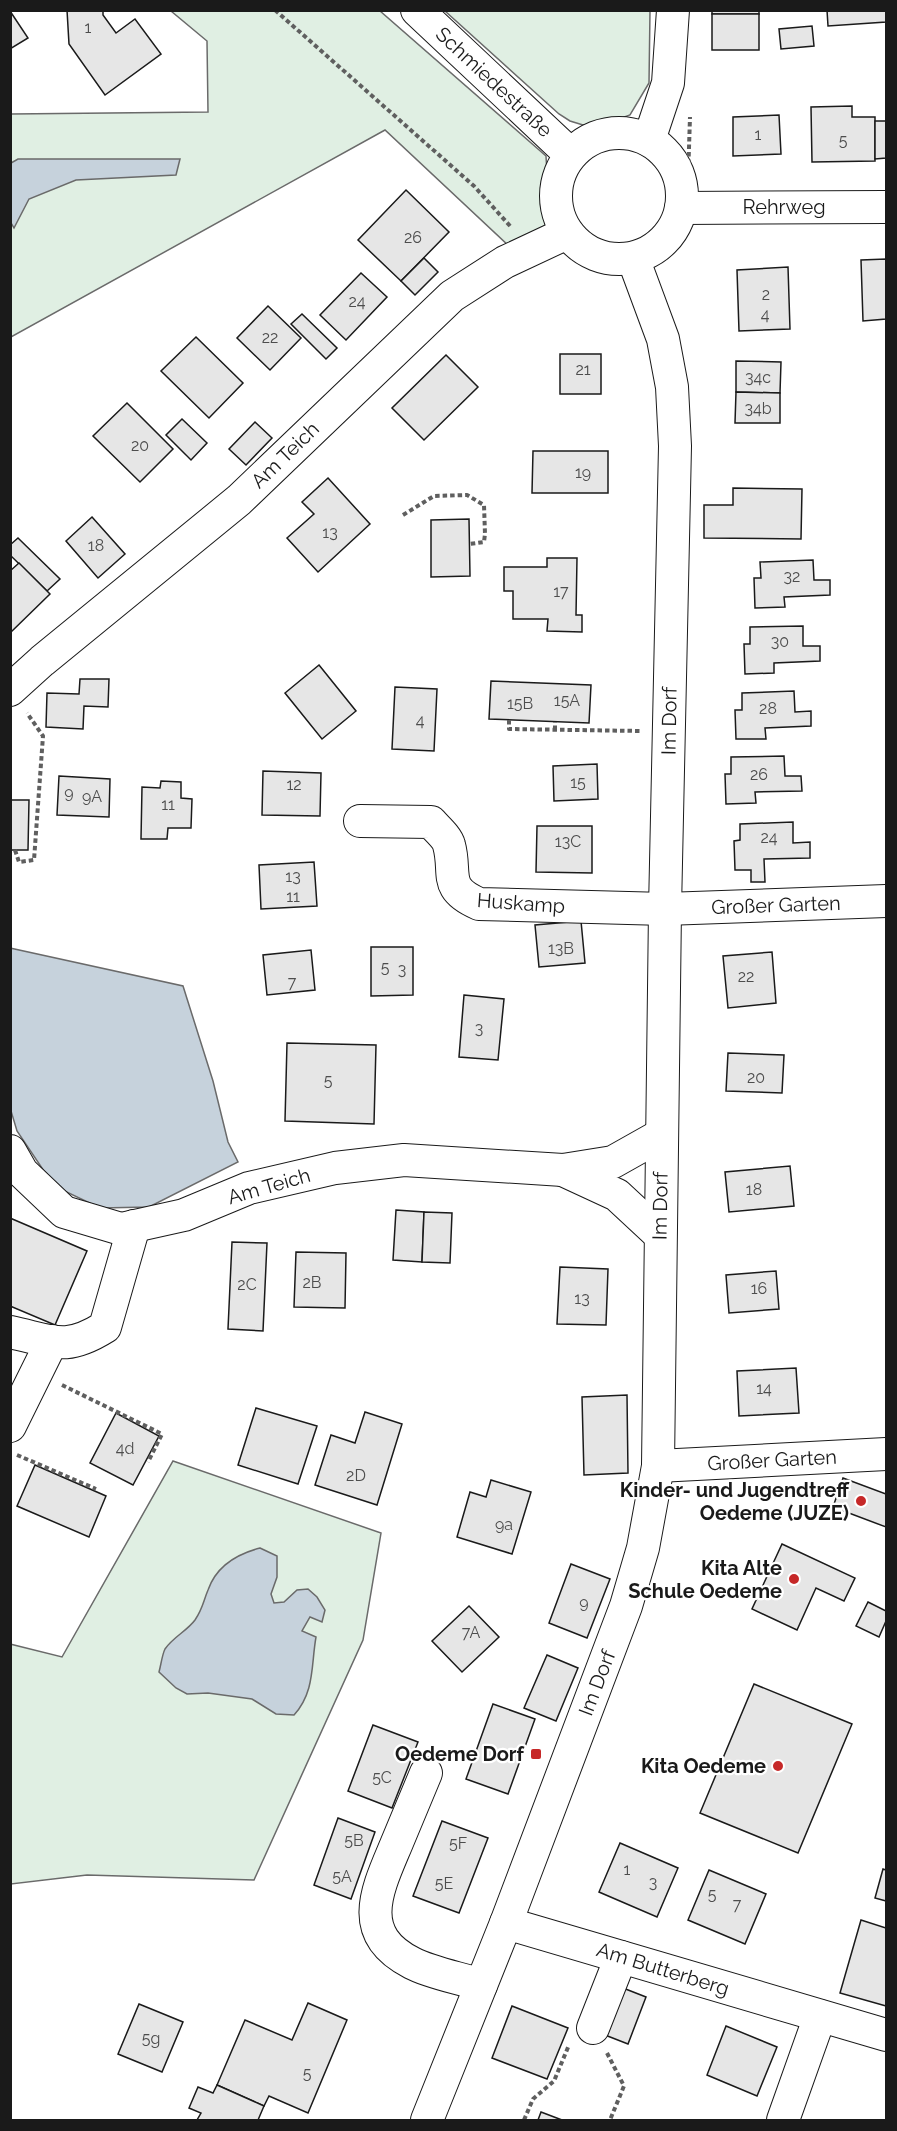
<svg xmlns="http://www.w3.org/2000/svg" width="897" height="2131" viewBox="0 0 897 2131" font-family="Raleway,sans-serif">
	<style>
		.green { fill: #e0efe3; stroke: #6a6a6a; stroke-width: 1.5 }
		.water { fill: #c6d2dc; stroke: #6a6a6a; stroke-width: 1.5 }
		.building { fill: #e6e6e6; stroke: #1a1a1a; stroke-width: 1.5 }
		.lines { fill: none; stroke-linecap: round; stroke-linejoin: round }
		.minor-casing { stroke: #1a1a1a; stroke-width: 34 }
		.path { stroke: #5f5f5f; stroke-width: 4; stroke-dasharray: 4.5 3; stroke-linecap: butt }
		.minor { stroke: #fff; stroke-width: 32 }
		.poi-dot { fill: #c62828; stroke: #fff; stroke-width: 2 }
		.labels { text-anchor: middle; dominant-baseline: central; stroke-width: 4.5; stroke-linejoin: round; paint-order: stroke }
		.number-label { font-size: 16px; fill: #4d4d4d }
		.street-label { font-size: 20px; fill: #1a1a1a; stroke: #fff }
		.poi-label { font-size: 20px; font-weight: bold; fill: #1a1a1a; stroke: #fff; text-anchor: end }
	</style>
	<rect width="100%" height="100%" fill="#fff"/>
	<g class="green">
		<path d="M171,11H380L546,156L550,224L509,246L385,130L11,337V114L208,112L207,41Z"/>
		<path d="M445,11H650L649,83L630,115L608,123L583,125L570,121L559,114Z"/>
		<path d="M173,1461L381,1533L363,1640L254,1880L87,1875L11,1884L10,1644L62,1657Z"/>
	</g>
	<g class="water">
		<path d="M18,159H180L176,175L76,180L29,199L14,228L10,221L11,163Z"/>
		<path d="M10,948L183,986L213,1081L228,1142L238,1162L149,1207L100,1208L54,1186L17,1131L11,1111Z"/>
		<path d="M260,1548L277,1556V1577L271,1594L274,1603L284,1602L297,1590L308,1589L317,1597L325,1610L322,1622L310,1617L302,1631L316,1637C311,1665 315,1692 294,1715L276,1714L252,1699L208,1693L187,1694L176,1688L159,1672C161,1665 162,1655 165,1649C173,1637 187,1631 195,1620C203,1608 203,1602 208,1590C216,1567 237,1554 260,1548Z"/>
	</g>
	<g class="building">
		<path d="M67,10H103V15L116,33L135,19L161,54L105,95L69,44Z"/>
		<rect x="712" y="10" width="47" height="4"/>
		<path d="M827,10H886V22L828,26Z"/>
		<path d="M10,11L28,38L10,49Z"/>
		<rect x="712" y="14" width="47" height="36"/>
		<path d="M812,26L814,46L781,49L779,29Z"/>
		<path d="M852,106V117H875V161L812,162L811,107Z"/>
		<path d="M779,115L781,154L733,156V117Z"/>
		<path d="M875,121H886V158L875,159Z"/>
		<path d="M406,190L449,232L401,281L358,240Z"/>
		<path d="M424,258L438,272L415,295L401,281Z"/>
		<path d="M886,259V319L863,321L861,260Z"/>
		<path d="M788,267L790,329L739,331L737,270Z"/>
		<path d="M361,273L387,297L346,340L320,315Z"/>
		<path d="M268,306L301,338L270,370L237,338Z"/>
		<path d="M302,314L337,348L326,359L291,324Z"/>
		<path d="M196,337L243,383L209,418L161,371Z"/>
		<rect x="560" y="354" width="41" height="40"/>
		<path d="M446,355L478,387L424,440L392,408Z"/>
		<path d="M736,361L781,362L780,393L736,392Z"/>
		<path d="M736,392L780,393V423H735Z"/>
		<path d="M127,403L173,449L140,482L93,436Z"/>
		<path d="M182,419L207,443L191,460L166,435Z"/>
		<path d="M255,422L272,438L246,465L229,449Z"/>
		<path d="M533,451H608V493H532Z"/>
		<path d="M328,478L370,524L318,572L287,538L314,514L302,502Z"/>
		<path d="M733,488L802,489L801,539L704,538V505H733Z"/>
		<path d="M92,517L125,554L98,578L66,541Z"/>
		<path d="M469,519L470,576L431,577V520Z"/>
		<path d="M18,538L60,579L47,591L10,555V545Z"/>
		<path d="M547,558H577L576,615H582V632L547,631L548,619H513V591H504V567H547Z"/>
		<path d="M813,560L814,580H830V595L784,597L785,607L755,608L754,578H761L760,562Z"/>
		<path d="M19,563L50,594L10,633V571Z"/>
		<path d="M803,626V646H820V661L774,663V673L745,674L744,644H750V627Z"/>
		<path d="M319,665L356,711L322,739L285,693Z"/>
		<path d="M80,679H109L108,707L84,706L83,729L46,727L47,693L79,694Z"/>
		<path d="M491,681L591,685L589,723L489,719Z"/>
		<path d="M395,687L437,689L434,751L392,749Z"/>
		<path d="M794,691L795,712L811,711V726L765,728L766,739H736L735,710H742V693Z"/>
		<path d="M784,756L785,776H801L802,791L755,792L756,803L726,804L725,774H731V757Z"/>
		<path d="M597,764L598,799L554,801L553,766Z"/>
		<path d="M263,771L321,773L320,816L262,815Z"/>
		<path d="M59,776L110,779L109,817L57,815Z"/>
		<path d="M161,781L181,782V798L192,799L191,828H168L167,839H141L142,787L160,788Z"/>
		<path d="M10,800H29L28,850H10Z"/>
		<path d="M793,822V843L810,842V858L764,859L765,882H751V870H735L734,841L740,840V824Z"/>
		<path d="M537,826H592V873L536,872Z"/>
		<path d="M314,862L317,906L261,909L259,865Z"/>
		<path d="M581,921L585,963L539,967L535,925Z"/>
		<path d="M371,947H413V995L371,996Z"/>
		<path d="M311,950L315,990L267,995L263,955Z"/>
		<path d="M772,952L776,1003L728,1008L723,956Z"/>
		<path d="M464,995L504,999L498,1060L459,1057Z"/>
		<path d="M287,1043L376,1045L374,1124L285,1121Z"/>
		<path d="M728,1053L784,1055L782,1093L726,1091Z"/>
		<path d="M790,1166L794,1206L729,1212L725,1172Z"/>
		<path d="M396,1210L424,1212L422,1262L393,1260Z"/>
		<path d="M424,1212L452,1213L450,1263L422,1262Z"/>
		<path d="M10,1218L87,1251L55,1325L10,1306Z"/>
		<path d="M232,1242L267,1243L263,1331L228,1329Z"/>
		<path d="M296,1252L346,1253L345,1308L294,1307Z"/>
		<path d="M560,1267L608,1269L606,1325L557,1324Z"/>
		<path d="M776,1271L779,1309L729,1313L726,1275Z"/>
		<path d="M796,1368L799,1413L739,1416L737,1371Z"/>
		<path d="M627,1395L628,1473L584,1475L582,1397Z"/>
		<path d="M256,1408L317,1426L298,1484L238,1465Z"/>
		<path d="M365,1412L402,1424L377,1505L315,1485L331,1435L355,1443Z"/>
		<path d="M116,1413L159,1436L133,1485L90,1463Z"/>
		<path d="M35,1465L106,1496L89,1537L17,1506Z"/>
		<path d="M843,1478L886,1494V1527L833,1507Z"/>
		<path d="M491,1480L531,1492L512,1554L457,1537L470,1492L486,1497Z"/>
		<path d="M782,1544L855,1578L844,1601L816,1588L797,1630L752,1609Z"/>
		<path d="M571,1564L610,1579L587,1638L549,1623Z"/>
		<path d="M868,1602L886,1611V1621L879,1637L856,1626Z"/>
		<path d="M469,1606L499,1637L462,1672L432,1641Z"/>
		<path d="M547,1655L578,1668L556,1721L524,1708Z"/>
		<path d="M754,1684L852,1724L798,1853L700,1813Z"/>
		<path d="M493,1704L535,1719L508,1794L466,1779Z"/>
		<path d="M373,1725L418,1742L392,1808L348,1791Z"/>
		<path d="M338,1818L375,1832L351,1899L314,1885Z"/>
		<path d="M442,1821L488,1838L459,1913L413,1896Z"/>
		<path d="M620,1843L678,1868L657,1917L599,1892Z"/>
		<path d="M883,1869L886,1870V1901L875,1898Z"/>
		<path d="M709,1870L766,1894L745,1944L688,1920Z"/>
		<path d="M861,1920L886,1928V2006L840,1993Z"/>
		<path d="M623,1988L646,1997L628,2044L605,2035Z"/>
		<path d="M308,2003L347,2020L308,2113L269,2096L264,2106L217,2085L245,2020L292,2040Z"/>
		<path d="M139,2004L183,2022L162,2072L118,2054Z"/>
		<path d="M512,2006L568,2028L547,2079L492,2058Z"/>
		<path d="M726,2026L777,2047L757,2096L707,2075Z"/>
		<path d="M217,2085L264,2106L258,2120H197L201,2113L189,2108L198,2087L213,2093Z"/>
		<path d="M541,2112L562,2120H538Z"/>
	</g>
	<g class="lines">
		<g class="minor-casing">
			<g id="minor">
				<path d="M417,10L570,154"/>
				<circle cx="619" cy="196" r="63"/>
				<path d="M649,140L668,83L673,10"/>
				<path d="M681,208L886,207"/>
				<path d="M10,690L42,661L239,500L452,296L505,262L567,233"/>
				<path d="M360,821L431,822C436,828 447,837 449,845C457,874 442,888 479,904L665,909L886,901"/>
				<path d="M10,1151L22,1172L64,1212L121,1229L184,1215L249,1188L335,1168L404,1160L563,1170L613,1162L661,1135"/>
				<path d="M563,1170L617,1195L660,1235"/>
				<path d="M10,1332C53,1341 65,1352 105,1327L134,1226"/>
				<path d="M10,1426L52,1341"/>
				<path d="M658,1466L886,1454"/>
				<path d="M426,1773C416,1797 406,1821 396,1845C377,1890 355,1934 412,1963C431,1973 460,1978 481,1985"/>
				<path d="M506,1923L886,2035"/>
				<path d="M593,2028L621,1957"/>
				<path d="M427,2120L506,1923L626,1606L643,1548L658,1466L665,909L675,446L672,387L663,339L633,258"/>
				<path d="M783,2120L820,2016"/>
			</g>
		</g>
		<g class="path">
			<path d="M275,10L474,186L511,227"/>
			<path d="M688,179L690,117"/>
			<path d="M403,515L434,496L467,495L484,505L485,534L484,542L469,544"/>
			<path d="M509,720V729L641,731"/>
			<path d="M555,730V722"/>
			<path d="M15,850L19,862L34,860L43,736L27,713"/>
			<path d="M62,1385L162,1434L148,1462"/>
			<path d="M17,1455L96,1489"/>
			<path d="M607,2053L624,2086L610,2120"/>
			<path d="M524,2120L533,2099L554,2081L569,2045"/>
		</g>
		<use href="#minor" class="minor"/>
	</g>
	<g class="poi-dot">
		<circle cx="861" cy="1501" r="6"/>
		<circle cx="794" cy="1579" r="6"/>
		<rect x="530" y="1748" width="12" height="12" rx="3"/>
		<circle cx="778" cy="1766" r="6"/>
	</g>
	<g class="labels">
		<g class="number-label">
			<text x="88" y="27">1</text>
			<text x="758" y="134">1</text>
			<text x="843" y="140">5</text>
			<text x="413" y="237">26</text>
			<text x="766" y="294">2</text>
			<text x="357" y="301">24</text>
			<text x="765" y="314">4</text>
			<text x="270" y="337">22</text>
			<text x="583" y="369">21</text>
			<text x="758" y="377">34c</text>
			<text x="758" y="408">34b</text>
			<text x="140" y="445">20</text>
			<text x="583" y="472">19</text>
			<text x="330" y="532">13</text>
			<text x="96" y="545">18</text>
			<text x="792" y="576">32</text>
			<text x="561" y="591">17</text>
			<text x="780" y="641">30</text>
			<text x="567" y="700">15A</text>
			<text x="520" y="703">15B</text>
			<text x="768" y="708">28</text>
			<text x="420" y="720">4</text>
			<text x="759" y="774">26</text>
			<text x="578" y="782">15</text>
			<text x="294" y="784">12</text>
			<text x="69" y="792">9</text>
			<text x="92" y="796">9A</text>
			<text x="168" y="804">11</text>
			<text x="769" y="837">24</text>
			<text x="568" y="841">13C</text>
			<text x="293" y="876">13</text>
			<text x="293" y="896">11</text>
			<text x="561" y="948">13B</text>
			<text x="385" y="967">5</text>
			<text x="402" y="969">3</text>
			<text x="746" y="976">22</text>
			<text x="292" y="982">7</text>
			<text x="479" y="1028">3</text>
			<text x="756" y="1077">20</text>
			<text x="328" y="1080">5</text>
			<text x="754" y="1189">18</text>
			<text x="312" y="1282">2B</text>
			<text x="247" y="1284">2C</text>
			<text x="759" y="1288">16</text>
			<text x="582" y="1298">13</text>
			<text x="764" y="1388">14</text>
			<text x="125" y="1448">4d</text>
			<text x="356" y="1475">2D</text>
			<text x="504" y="1524">9a</text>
			<text x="584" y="1602">9</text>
			<text x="471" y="1632">7A</text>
			<text x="382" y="1777">5C</text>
			<text x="354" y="1840">5B</text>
			<text x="458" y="1843">5F</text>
			<text x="627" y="1869">1</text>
			<text x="342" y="1876">5A</text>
			<text x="653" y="1882">3</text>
			<text x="444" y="1883">5E</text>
			<text x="712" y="1894">5</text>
			<text x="737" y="1904">7</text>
			<text x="151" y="2038">5g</text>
			<text x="307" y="2073">5</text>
		</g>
		<g class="street-label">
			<text transform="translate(494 82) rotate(43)">Schmiedestraße</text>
			<text x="784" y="207">Rehrweg</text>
			<text transform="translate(285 455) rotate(-44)">Am Teich</text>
			<text transform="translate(669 721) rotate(-89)">Im Dorf</text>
			<text transform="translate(521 903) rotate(4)">Huskamp</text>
			<text transform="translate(776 905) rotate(-2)">Großer Garten</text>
			<text transform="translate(269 1186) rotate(-16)">Am Teich</text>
			<text transform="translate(660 1206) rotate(-89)">Im Dorf</text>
			<text transform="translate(772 1460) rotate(-3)">Großer Garten</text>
			<text transform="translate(597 1683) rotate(-69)">Im Dorf</text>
			<text transform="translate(663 1969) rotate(17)">Am Butterberg</text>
		</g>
		<g class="poi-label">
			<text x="849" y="1490">Kinder- und Jugendtreff<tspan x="849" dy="23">Oedeme (JUZE)</tspan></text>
			<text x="782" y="1568">Kita Alte<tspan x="782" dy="23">Schule Oedeme</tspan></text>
			<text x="524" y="1754">Oedeme Dorf</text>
			<text x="766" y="1766">Kita Oedeme</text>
		</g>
	</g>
	<rect width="897" height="2131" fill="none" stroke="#1a1a1a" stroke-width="24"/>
</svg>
